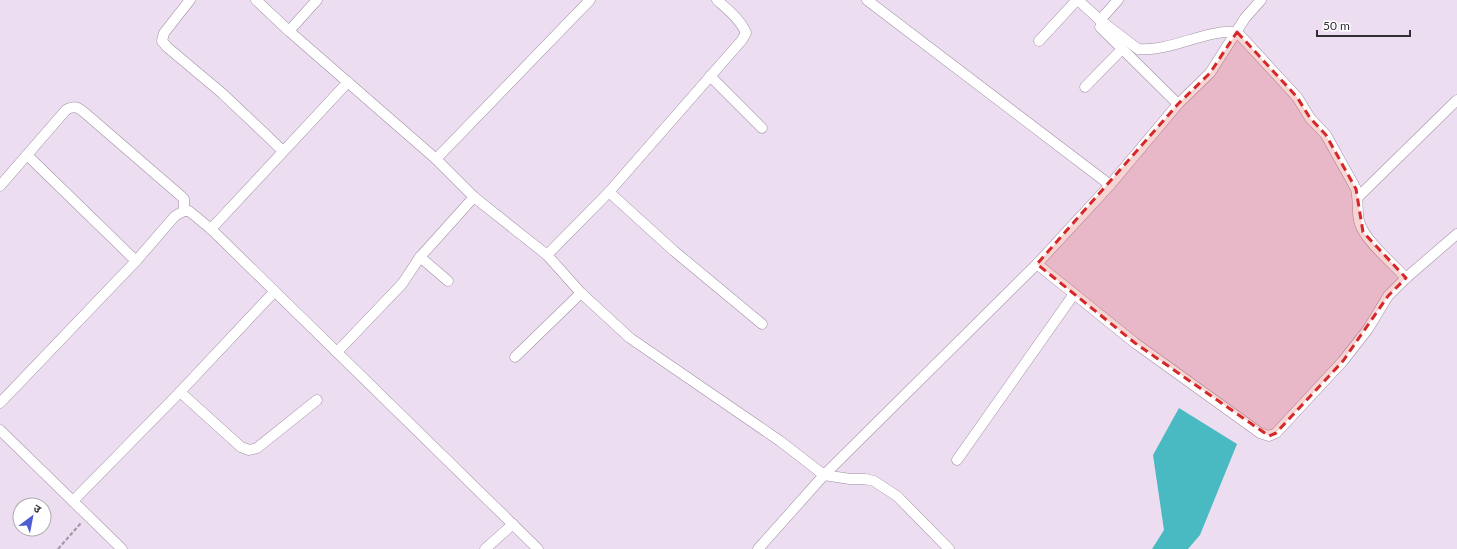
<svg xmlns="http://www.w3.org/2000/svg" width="1457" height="549" viewBox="0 0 1457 549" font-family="Lato,'Noto Sans Devanagari',sans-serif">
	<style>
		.water { fill: #49bac2 }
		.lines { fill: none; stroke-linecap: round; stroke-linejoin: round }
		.street-casing { stroke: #9f90a2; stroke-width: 11 }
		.path { stroke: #a497a7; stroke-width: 2; stroke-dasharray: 4 2; stroke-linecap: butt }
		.street { stroke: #fff; stroke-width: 10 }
		.marked { fill: #d62828; fill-opacity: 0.2; stroke: #d62828; stroke-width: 3; stroke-dasharray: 8 5; stroke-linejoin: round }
	</style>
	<rect width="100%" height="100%" fill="#edddf1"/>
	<path class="water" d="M1179,408L1237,444L1200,535L1188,549H1152L1164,530L1153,455Z"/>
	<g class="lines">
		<g class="street-casing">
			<g id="street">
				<path d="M190,0L164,33L162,41L167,47L223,94L283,151"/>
				<path d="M256,0L289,31L436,159L474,197L547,255L581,293L630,338L780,441L824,475L850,479H865L874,481L880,485L897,496L949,549"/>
				<path d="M867,0L1110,185"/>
				<path d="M1078,0L1100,20L1138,49C1171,52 1205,29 1237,32L1297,97L1310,118L1326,135L1356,189C1359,201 1356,213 1360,224C1365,240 1393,264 1406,278"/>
				<path d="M1100,20L1118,0"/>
				<path d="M1100,27L1178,104"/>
				<path d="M289,31L317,0"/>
				<path d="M1039,41L1074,3"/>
				<path d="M710,76L762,128"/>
				<path d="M1085,87L1122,49"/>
				<path d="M27,155L136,261"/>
				<path d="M436,159L590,0"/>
				<path d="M0,186L66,110C74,105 78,107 85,113L181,196L184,199V211"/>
				<path d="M609,192L674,251L762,324"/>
				<path d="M1358,197L1457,100"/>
				<path d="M211,229L348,82"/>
				<path d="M547,255L609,192L742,40L746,33C740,19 728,10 717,0"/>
				<path d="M420,257L448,281"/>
				<path d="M1037,264L1135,343L1260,433L1269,436L1276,433L1343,361L1368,329L1388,296L1406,278L1457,234"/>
				<path d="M337,352L402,284L420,257L474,197"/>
				<path d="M515,357L581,293"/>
				<path d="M180,392L241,447L249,450L257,448L317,400"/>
				<path d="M0,403L136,261L175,216L184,211H189L211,229L538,549"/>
				<path d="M0,430L122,549"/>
				<path d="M957,460L1074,294"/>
				<path d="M73,501L180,392L274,292"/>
				<path d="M485,549L513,524"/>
				<path d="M758,549L824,475L1037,264L1110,185L1178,104L1210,73L1245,18L1261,0"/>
			</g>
		</g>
		<path class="path" d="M58,549L81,523"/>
		<use href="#street" class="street"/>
	</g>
	<path class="marked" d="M1237,32L1297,97L1310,118L1326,135L1356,189L1363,232L1406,278L1388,296L1343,361L1276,433L1269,436L1135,343L1037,264L1178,104L1210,73Z"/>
	<g transform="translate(32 517) rotate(32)"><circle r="19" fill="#ffffff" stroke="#adabae"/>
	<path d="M0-3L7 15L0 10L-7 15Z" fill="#4e5cd1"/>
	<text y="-6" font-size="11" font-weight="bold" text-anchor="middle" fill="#332d35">उ</text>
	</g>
	<path d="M1317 30v6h93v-6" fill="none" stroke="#332d35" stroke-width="2"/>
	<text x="1323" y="30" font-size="12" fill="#332d35" stroke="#ffffff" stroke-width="3" paint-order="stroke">50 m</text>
</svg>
